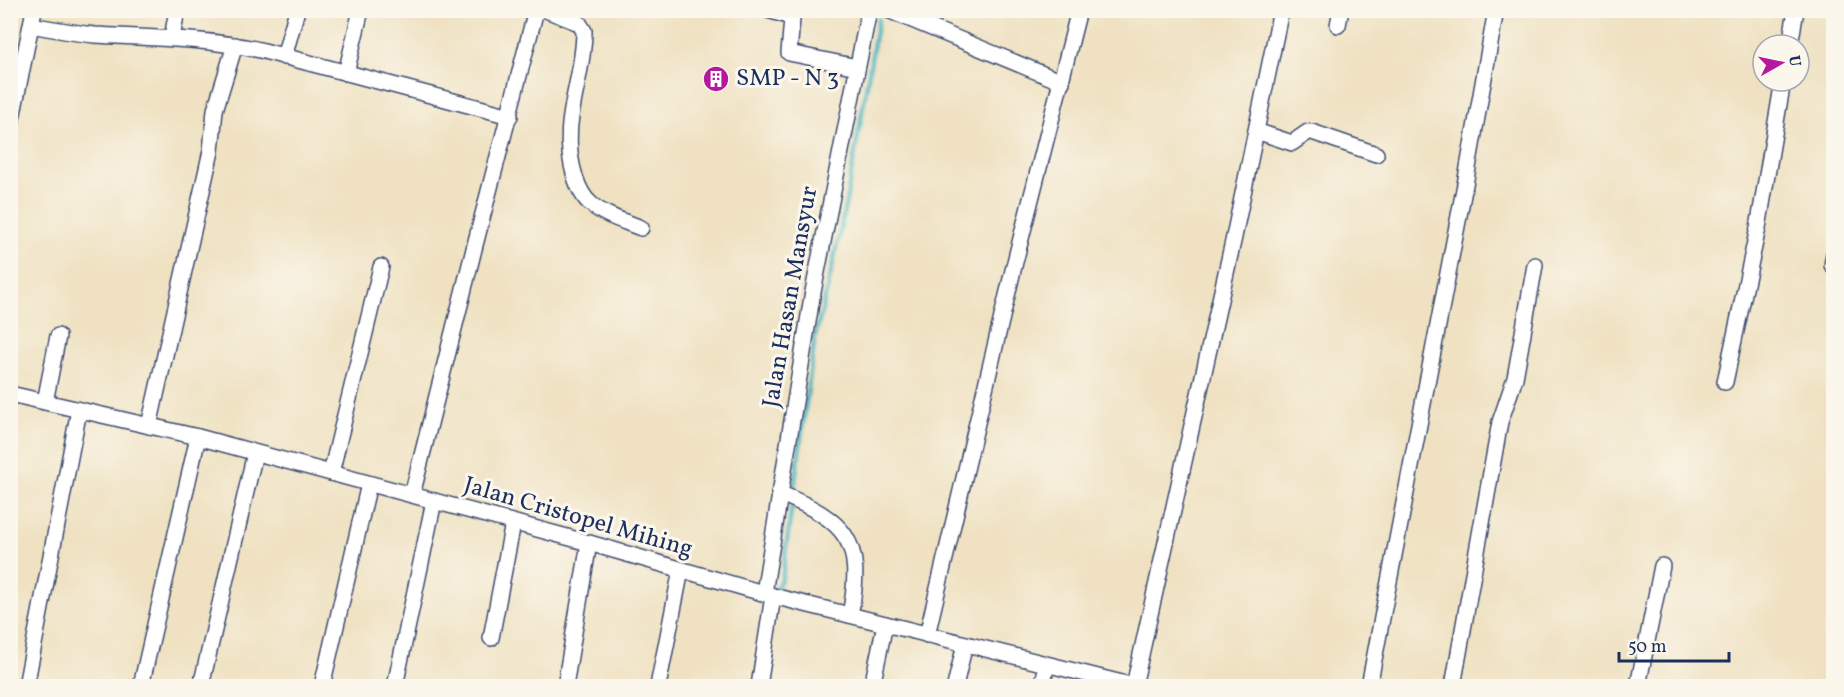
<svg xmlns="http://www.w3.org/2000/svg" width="1844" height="697" viewBox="0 0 1844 697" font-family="Vollkorn,serif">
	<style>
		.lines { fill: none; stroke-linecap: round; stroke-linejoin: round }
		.stream { stroke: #46b5c0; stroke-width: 4.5 }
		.minor-casing { stroke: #3b4a6d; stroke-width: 18 }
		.minor { stroke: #fff; stroke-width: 15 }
		.labels { text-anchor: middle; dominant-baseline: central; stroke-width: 6; stroke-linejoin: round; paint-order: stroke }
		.poi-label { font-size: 24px; fill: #1b2f5e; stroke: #fbf7ec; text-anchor: start }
		.street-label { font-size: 24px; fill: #1b2f5e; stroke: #fbf7ec }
	</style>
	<rect width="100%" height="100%" fill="#fbf7ec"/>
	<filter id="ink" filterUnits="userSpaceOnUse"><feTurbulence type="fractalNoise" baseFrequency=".0167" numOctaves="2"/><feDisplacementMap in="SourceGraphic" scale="12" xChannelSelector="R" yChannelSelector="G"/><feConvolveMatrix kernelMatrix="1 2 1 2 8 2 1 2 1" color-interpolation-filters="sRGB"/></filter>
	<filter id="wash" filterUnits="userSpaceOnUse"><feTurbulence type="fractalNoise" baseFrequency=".008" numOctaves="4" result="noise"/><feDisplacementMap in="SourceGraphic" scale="24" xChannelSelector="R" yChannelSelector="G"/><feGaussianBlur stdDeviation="1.35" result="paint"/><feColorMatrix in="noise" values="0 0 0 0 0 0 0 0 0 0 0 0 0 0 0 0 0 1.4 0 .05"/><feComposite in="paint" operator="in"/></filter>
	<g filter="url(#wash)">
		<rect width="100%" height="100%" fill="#efe1c1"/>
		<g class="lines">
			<path class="stream" d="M775,590L782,578L815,337C843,233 860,125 878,19"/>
		</g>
	</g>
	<g filter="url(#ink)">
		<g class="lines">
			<g class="minor-casing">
				<g id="minor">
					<path d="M546,10L579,23L584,31C584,83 558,122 575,177C578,186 583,198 591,204C605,216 624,221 641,228"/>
					<path d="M768,10L785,15L786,10"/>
					<path d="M888,10L1062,82"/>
					<path d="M785,15L792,19L789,53L857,67"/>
					<path d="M31,25C53,29 74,33 95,35C152,38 208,38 264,51L510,116"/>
					<path d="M1338,25L1341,10"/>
					<path d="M172,38L177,10"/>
					<path d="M1790,45L1796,10"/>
					<path d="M284,57L297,10"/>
					<path d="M346,73L361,10"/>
					<path d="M10,128L34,10"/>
					<path d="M1256,131L1292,143L1308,132H1312L1376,154"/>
					<path d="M1832,265L1834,254"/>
					<path d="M1725,382L1758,228L1783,81"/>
					<path d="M10,394L198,437L589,543L773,596L1134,686"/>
					<path d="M45,402L58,336"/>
					<path d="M149,426L211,151L215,110L235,45"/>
					<path d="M331,473L381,267"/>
					<path d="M779,493C846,521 865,540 850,615"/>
					<path d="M412,495L475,245L536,10"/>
					<path d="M764,593L812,297L869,10"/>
					<path d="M927,635L1014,266L1079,10"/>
					<path d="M491,638L513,523"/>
					<path d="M26,686L79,410"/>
					<path d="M141,686L198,437"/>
					<path d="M201,686L255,453"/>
					<path d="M322,686L369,484"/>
					<path d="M395,686L434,501"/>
					<path d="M565,686L589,543"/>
					<path d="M658,686L681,570"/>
					<path d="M759,686L773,596"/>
					<path d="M872,686L885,624"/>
					<path d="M955,686L965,644"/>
					<path d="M1042,686L1047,665"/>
					<path d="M1134,686L1234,237L1281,10"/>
					<path d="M1369,686L1466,179L1496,10"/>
					<path d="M1453,686L1500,422L1515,378L1535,265"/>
					<path d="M1638,686L1662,566"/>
				</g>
			</g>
			<use href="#minor" class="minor"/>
		</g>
	</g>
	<defs>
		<g id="building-disc" transform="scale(1.35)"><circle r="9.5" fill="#b5179e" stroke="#fbf7ec"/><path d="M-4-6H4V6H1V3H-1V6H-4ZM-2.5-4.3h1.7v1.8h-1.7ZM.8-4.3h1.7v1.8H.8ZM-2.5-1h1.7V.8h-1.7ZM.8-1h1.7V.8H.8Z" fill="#fff"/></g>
	</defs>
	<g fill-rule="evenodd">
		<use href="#building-disc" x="716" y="79"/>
	</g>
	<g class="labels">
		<g class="poi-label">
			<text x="736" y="79">SMP - N 3</text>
		</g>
		<g class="street-label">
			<text transform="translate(791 297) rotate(-80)">Jalan Hasan Mansyur</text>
			<text transform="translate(578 518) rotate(16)">Jalan Cristopel Mihing</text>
		</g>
	</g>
	<rect width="1844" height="697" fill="none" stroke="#fbf7ec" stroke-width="36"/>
	<g transform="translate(1781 63) rotate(81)"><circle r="28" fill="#fbf7ec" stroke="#a1a7b3" stroke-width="1.5"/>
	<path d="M0-4.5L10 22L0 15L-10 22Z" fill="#b5179e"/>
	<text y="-9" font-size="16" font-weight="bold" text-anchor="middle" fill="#1b2f5e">U</text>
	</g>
	<path d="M1619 652v9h110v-9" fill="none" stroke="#1b2f5e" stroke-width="3"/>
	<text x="1628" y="652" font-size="18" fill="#1b2f5e" stroke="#fbf7ec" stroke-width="4.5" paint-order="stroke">50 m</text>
</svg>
